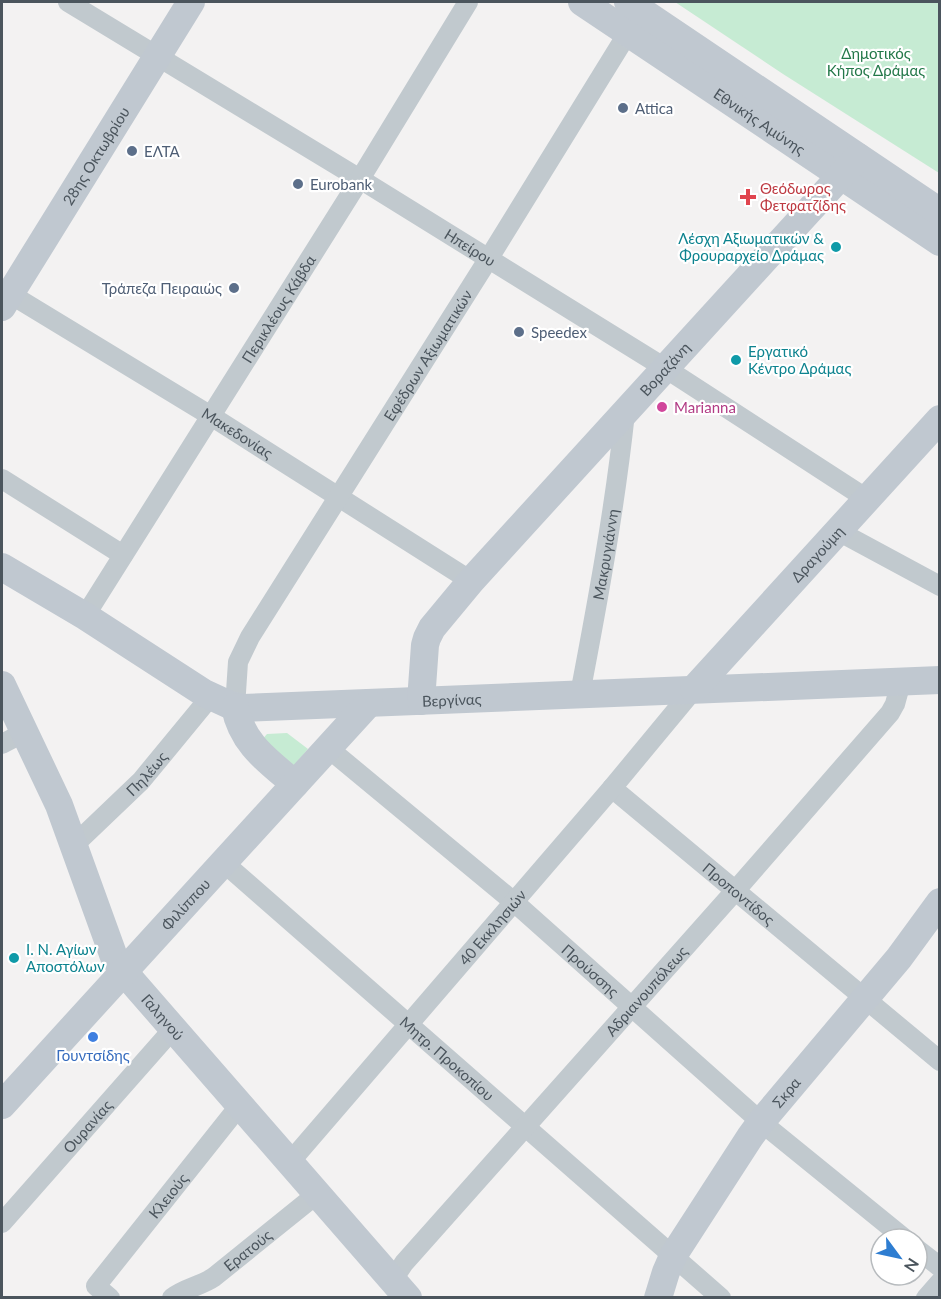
<svg xmlns="http://www.w3.org/2000/svg" width="941" height="1299" viewBox="0 0 941 1299" font-family="Lato,sans-serif">
	<style>
		.green { fill: #c6ebd3 }
		.lines { fill: none; stroke-linecap: round; stroke-linejoin: round }
		.street { stroke: #c1c9ce; stroke-width: 20 }
		.secondary { stroke: #c0c8d0; stroke-width: 28 }
		.service-dot { fill: #5c6f8a; stroke: #fff; stroke-width: 2 }
		.health-dot { fill: #e0444e; stroke: #fff; stroke-width: 2 }
		.culture-dot { fill: #0f9aa8; stroke: #fff; stroke-width: 2 }
		.hotel-dot { fill: #d1479c; stroke: #fff; stroke-width: 2 }
		.shop-dot { fill: #3f7fe0; stroke: #fff; stroke-width: 2 }
		.labels { text-anchor: middle; dominant-baseline: central; stroke-width: 4.5; stroke-linejoin: round; paint-order: stroke }
		.park-label { font-size: 15px; fill: #237849; stroke: #fff }
		.service-label { font-size: 15px; fill: #4e5e75; stroke: #fff; text-anchor: start }
		.street-label { font-size: 15px; fill: #4b555d; stroke: #fff }
		.health-label { font-size: 15px; fill: #be3a42; stroke: #fff; text-anchor: start }
		.culture-label { font-size: 15px; fill: #0d838f; stroke: #fff; text-anchor: start }
		.hotel-label { font-size: 15px; fill: #b23c85; stroke: #fff; text-anchor: start }
		.shop-label { font-size: 15px; fill: #366cbe; stroke: #fff }
	</style>
	<rect width="100%" height="100%" fill="#f3f2f2"/>
	<g class="green">
		<path d="M675,2H939V173L783,74Z"/>
		<path d="M287,733L308,749L291,769L260,742L267,734Z"/>
	</g>
	<g class="lines">
		<g class="street">
			<path id="s1" d="M68,2L360,179L665,368L867,499"/>
			<path id="s2" d="M2,289L211,416L471,581"/>
			<path d="M2,479L123,555"/>
			<path d="M838,531L940,586"/>
			<path id="s3" d="M85,616L360,179L468,2"/>
			<path id="s4" d="M580,694C598,600 615,507 625,413"/>
			<path id="s5" d="M235,707L238,662L250,637L489,258L634,23"/>
			<path d="M2,744L25,732"/>
			<path id="s6" d="M328,748L514,902L761,1122L905,1239"/>
			<path id="s7" d="M612,788L940,1061"/>
			<path id="s8" d="M74,845L141,781L211,696"/>
			<path id="s9" d="M223,862L721,1298"/>
			<path id="s10" d="M290,1162L612,788L694,689"/>
			<path id="s11" d="M2,1223L173,1029"/>
			<path d="M917,1249L940,1267"/>
			<path id="s12" d="M392,1281L404,1263L735,891L890,713L895,704L901,682"/>
			<path id="s13" d="M110,1298L96,1286L240,1105"/>
			<path id="s14" d="M172,1298C185,1288 201,1286 214,1277L317,1194"/>
			<path d="M926,1298L940,1282"/>
		</g>
		<g class="secondary">
			<path id="s15" d="M582,2L940,242"/>
			<path d="M628,2L940,212"/>
			<path id="s16" d="M2,307L191,2"/>
			<path id="s17" d="M2,567L85,616L204,693L230,705L243,708L940,680"/>
			<path id="s18" d="M2,685L59,805L114,957L123,971L408,1298"/>
			<path id="s19" d="M694,689L940,419"/>
			<path id="s20" d="M421,701L425,645L427,638L432,628L471,581L858,157"/>
			<path d="M235,707C242,744 268,761 295,784"/>
			<path id="s21" d="M2,1105L369,703"/>
			<path id="s22" d="M658,1298L666,1272L673,1256L750,1137L761,1122L899,958L940,902"/>
		</g>
	</g>
	<g class="service-dot">
		<circle cx="623" cy="108" r="6"/>
		<circle cx="132" cy="151" r="6"/>
		<circle cx="298" cy="184" r="6"/>
		<circle cx="234" cy="288" r="6"/>
		<circle cx="519" cy="332" r="6"/>
	</g>
	<path class="health-dot" d="M745 188h6v6h6v6h-6v6h-6v-6h-6v-6h6z"/>
	<g class="culture-dot">
		<circle cx="836" cy="247" r="6"/>
		<circle cx="736" cy="360" r="6"/>
		<circle cx="14" cy="958" r="6"/>
	</g>
	<circle class="hotel-dot" cx="662" cy="407" r="6"/>
	<circle class="shop-dot" cx="93" cy="1037" r="6"/>
	<g class="labels">
		<g class="park-label">
			<text x="876" y="53">Δημοτικός<tspan x="876" dy="17">Κήπος Δράμας</tspan></text>
		</g>
		<g class="service-label">
			<text x="635" y="108">Attica</text>
			<text x="144" y="151">ΕΛΤΑ</text>
			<text x="310" y="184">Eurobank</text>
			<text x="222" y="288" text-anchor="end">Τράπεζα Πειραιώς</text>
			<text x="531" y="332">Speedex</text>
		</g>
		<g class="street-label">
			<text stroke="none"><textPath href="#s15" startOffset="214">Εθνικής Αμύνης</textPath></text>
			<text stroke="none"><textPath href="#s16" startOffset="178">28ης Οκτωβρίου</textPath></text>
			<text stroke="none"><textPath href="#s1" startOffset="471">Ηπείρου</textPath></text>
			<text stroke="none"><textPath href="#s3" startOffset="363">Περικλέους Κάβδα</textPath></text>
			<text stroke="none"><textPath href="#s5" startOffset="406">Εφέδρων Αξιωματικών</textPath></text>
			<text stroke="none"><textPath href="#s20" startOffset="423">Βοραζάνη</textPath></text>
			<text stroke="none"><textPath href="#s2" startOffset="276">Μακεδονίας</textPath></text>
			<text stroke="none"><textPath href="#s4" startOffset="142">Μακρυγιάννη</textPath></text>
			<text stroke="none"><textPath href="#s19" startOffset="183">Δραγούμη</textPath></text>
			<text stroke="none"><textPath href="#s17" startOffset="489">Βεργίνας</textPath></text>
			<text stroke="none"><textPath href="#s8" startOffset="102">Πηλέως</textPath></text>
			<text stroke="none"><textPath href="#s7" startOffset="165">Προποντίδος</textPath></text>
			<text stroke="none"><textPath href="#s21" startOffset="272">Φιλίππου</textPath></text>
			<text stroke="none"><textPath href="#s10" startOffset="310">40 Εκκλησιών</textPath></text>
			<text stroke="none"><textPath href="#s6" startOffset="344">Προύσσης</textPath></text>
			<text stroke="none"><textPath href="#s12" startOffset="386">Αδριανουπόλεως</textPath></text>
			<text stroke="none"><textPath href="#s18" startOffset="372">Γαληνού</textPath></text>
			<text stroke="none"><textPath href="#s9" startOffset="298">Μητρ. Προκοπίου</textPath></text>
			<text stroke="none"><textPath href="#s22" startOffset="244">Σκρα</textPath></text>
			<text stroke="none"><textPath href="#s11" startOffset="129">Ουρανίας</textPath></text>
			<text stroke="none"><textPath href="#s13" startOffset="134">Κλειούς</textPath></text>
			<text stroke="none"><textPath href="#s14" startOffset="90">Ερατούς</textPath></text>
		</g>
		<g class="health-label">
			<text x="760" y="188">Θεόδωρος<tspan x="760" dy="17">Φετφατζίδης</tspan></text>
		</g>
		<g class="culture-label">
			<text x="824" y="238" text-anchor="end">Λέσχη Αξιωματικών &amp;<tspan x="824" dy="17">Φρουραρχείο Δράμας</tspan></text>
			<text x="748" y="351">Εργατικό<tspan x="748" dy="17">Κέντρο Δράμας</tspan></text>
			<text x="26" y="949">Ι. Ν. Αγίων<tspan x="26" dy="17">Αποστόλων</tspan></text>
		</g>
		<g class="hotel-label">
			<text x="674" y="407">Marianna</text>
		</g>
		<g class="shop-label">
			<text x="93" y="1055">Γουντσίδης</text>
		</g>
	</g>
	<rect width="941" height="1299" fill="none" stroke="#4b555d" stroke-width="6"/>
	<g transform="translate(899 1257) rotate(123)"><circle r="28" fill="#ffffff" stroke="#b7bbbe" stroke-width="1.5"/>
	<path d="M0-4.5L10 22L0 15L-10 22Z" fill="#2e7dd1"/>
	<text y="-9" font-size="16" font-weight="bold" text-anchor="middle" fill="#4b555d">N</text>
	</g>
</svg>
